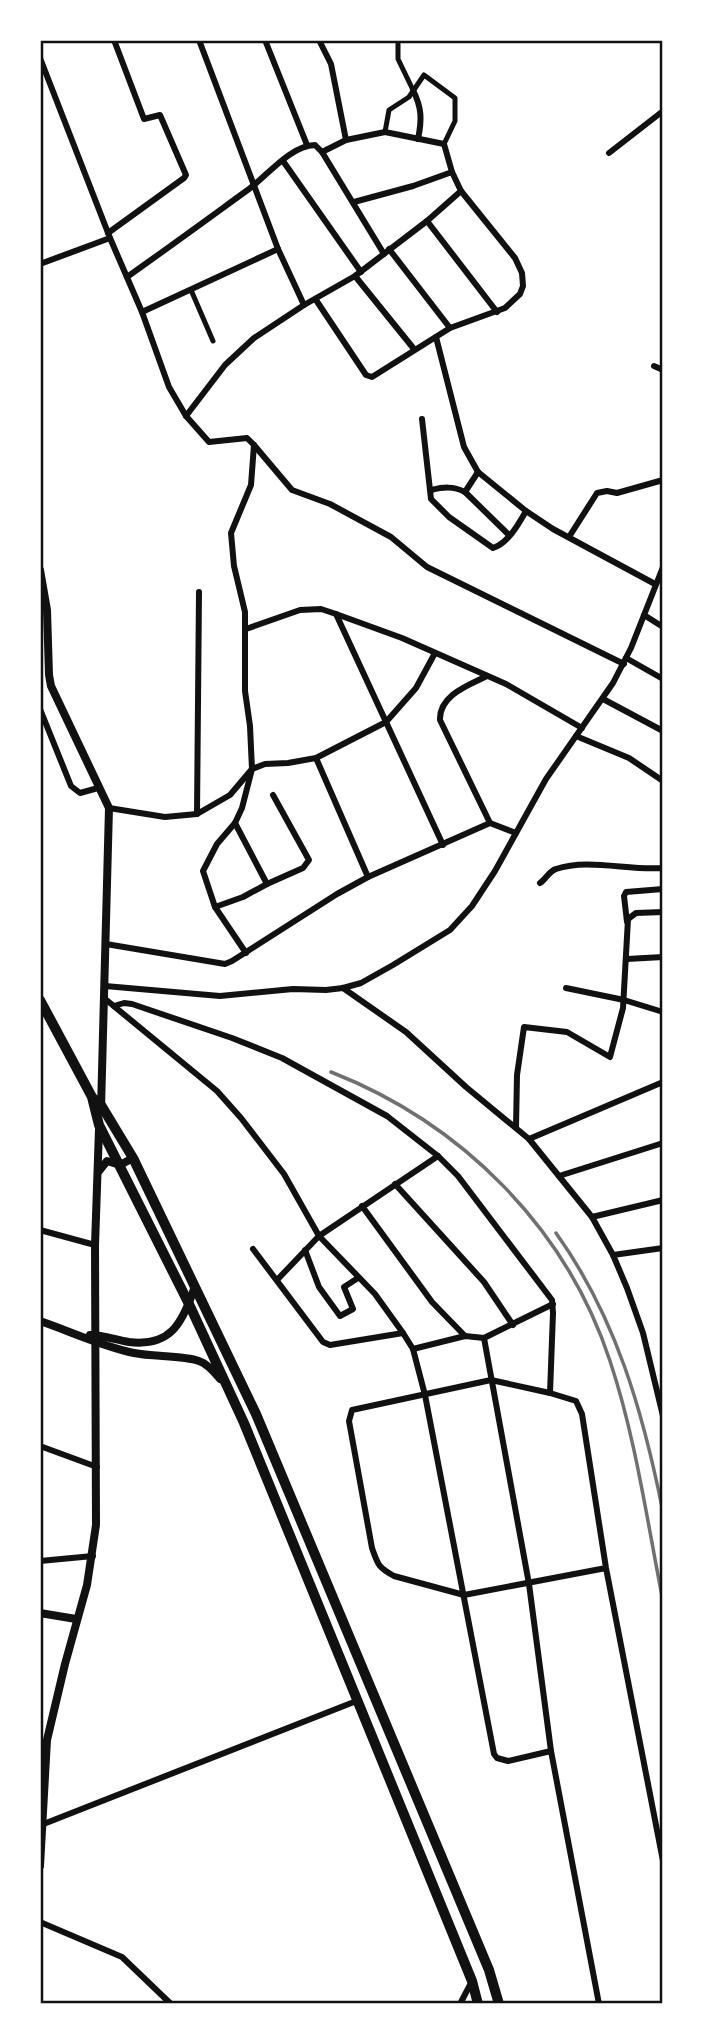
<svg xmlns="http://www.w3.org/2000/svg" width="703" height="2044" viewBox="0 0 703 2044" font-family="Karla,sans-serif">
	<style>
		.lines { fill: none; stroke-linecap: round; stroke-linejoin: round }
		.pedestrian { stroke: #111; stroke-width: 5 }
		.minor { stroke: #111; stroke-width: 6 }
		.tertiary { stroke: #111; stroke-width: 8 }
		.primary { stroke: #111; stroke-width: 10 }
		.rail { stroke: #707070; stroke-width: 3.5 }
		.neatline { fill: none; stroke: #111; stroke-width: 2.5 }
	</style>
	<rect width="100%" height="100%" fill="#fff"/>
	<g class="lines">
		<g class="pedestrian">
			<path d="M398,40V59L413,90"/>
			<path d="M385,132L389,110L409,97L424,75L455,98V121L444,144"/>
			<path d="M191,290L213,341"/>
		</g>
		<g class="minor">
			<path d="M199,40L278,249L304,305"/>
			<path d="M265,40L307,145"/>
			<path d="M319,40L331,64L346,140"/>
			<path d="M40,58L110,238L142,312L169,387L186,416L209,442L247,438L254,445L251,485L231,533L234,566L245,612V691L250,726L252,769L242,808L235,823L217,844L203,871L215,907L246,953"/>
			<path d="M413,90C422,108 422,120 418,139"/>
			<path d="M609,153L663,111"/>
			<path d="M283,161L361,272"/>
			<path d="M354,202L413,186L452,172"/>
			<path d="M427,221L497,312"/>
			<path d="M108,233L184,178L186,175L160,115L144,119L114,40"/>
			<path d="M389,249L450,328"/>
			<path d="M40,264L110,238"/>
			<path d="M355,276L414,349"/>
			<path d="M127,277C168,248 209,218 249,189C269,174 290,146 315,145L322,152L384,254"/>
			<path d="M316,300L366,375L372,377L450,328L505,308L520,294L523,286L522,273L515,258L461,191L452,172L444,144L385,132L346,140L322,152"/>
			<path d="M142,312L278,249"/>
			<path d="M436,337L464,447L478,472L526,511"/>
			<path d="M654,366L663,370"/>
			<path d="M186,416L225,365L254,338L304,305L355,276L427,221L461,191"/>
			<path d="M422,419L431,499L449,517L493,548C508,543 518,525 526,511L553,529L655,584"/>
			<path d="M254,445L292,490L330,504L391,537L427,567L624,664"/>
			<path d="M431,490C444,487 453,486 465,492L509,535"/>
			<path d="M465,492L478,472"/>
			<path d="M569,537L597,493L607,491L617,493L663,480"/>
			<path d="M336,614L443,845"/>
			<path d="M644,615L663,627"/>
			<path d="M246,629L300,610L321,609L336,614L402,638L506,684L582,728"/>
			<path d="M626,658L663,679"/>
			<path d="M487,676C469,685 439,695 440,720L490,823L516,833"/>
			<path d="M603,699L663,731"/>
			<path d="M40,709L71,786L80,793L98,788"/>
			<path d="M576,736L629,758L663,781"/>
			<path d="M316,758L368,877"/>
			<path d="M109,808L165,817L197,814L230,795L252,769L265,764L288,763L316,758L386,722L416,688L435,653"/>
			<path d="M197,814L199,592"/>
			<path d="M540,883C546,879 549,871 556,869C588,858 629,871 663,868"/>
			<path d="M267,884L303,868L309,860L273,795"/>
			<path d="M215,907L243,897L267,884L235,823"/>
			<path d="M627,922L624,896L626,892L663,889"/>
			<path d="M106,944L225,964L232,961L337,894L368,877L490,823"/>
			<path d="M627,959L663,957"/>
			<path d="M105,986L220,996L293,989L326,990L343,988L361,983L393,965L450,930L472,906L495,871L546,779L613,683L631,648L663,567"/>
			<path d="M343,988L406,1032L466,1087L529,1139L592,1217L613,1255L627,1288L643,1333L663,1416"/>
			<path d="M566,988L624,1000L663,1012"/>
			<path d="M104,998L217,1091L241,1118L284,1174L319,1236L375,1294L403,1333L413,1349L425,1395L494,1754L497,1758L508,1761L551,1751"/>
			<path d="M114,1006L124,1003L132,1004L232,1038L282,1058L387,1116L438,1156L458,1176L552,1300L553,1313L550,1393"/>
			<path d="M516,1127L517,1075L524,1027L567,1032L610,1057L623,1008L628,919L636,913L663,912"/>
			<path d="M529,1139L663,1082"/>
			<path d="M559,1176L663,1143"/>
			<path d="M395,1184L484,1282L513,1325"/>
			<path d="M362,1206L432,1302L465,1336"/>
			<path d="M592,1217L663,1200"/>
			<path d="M40,1230L95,1245"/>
			<path d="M253,1249L323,1342L330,1345L403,1333"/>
			<path d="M305,1250L319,1287L340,1316L353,1309L344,1287L358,1278"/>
			<path d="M613,1255L663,1248"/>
			<path d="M277,1280L319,1236L438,1156"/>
			<path d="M484,1338L529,1584L551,1751L599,2004"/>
			<path d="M413,1349L465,1336L484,1338L553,1304"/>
			<path d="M40,1446L97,1467"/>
			<path d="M40,1561L93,1556"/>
			<path d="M606,1568L464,1595L394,1576C378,1567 378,1565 372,1548L349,1421L352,1410L491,1380L550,1393L576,1401L582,1414L606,1568L663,1861"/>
			<path d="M41,1825L359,1700"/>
			<path d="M40,1922L122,1957L171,2004"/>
			<path d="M460,2004L471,1983"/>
		</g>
		<g class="tertiary">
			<path d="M40,570L47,610L49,675L51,686L109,808L101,1109"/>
			<path d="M99,1171L107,1161L120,1165L133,1158"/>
			<path d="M40,1321C72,1332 101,1346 134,1353C153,1357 183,1355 199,1361C208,1364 214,1372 220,1379"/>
			<path d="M90,1335C103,1335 116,1340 129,1342C170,1347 182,1324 194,1289"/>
			<path d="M40,1613L76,1619"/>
			<path d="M40,1866L47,1740L65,1664L87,1585L96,1525L95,1245L99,1129"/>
		</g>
		<g class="primary">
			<path d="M40,1000L92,1097L99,1125L189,1304L244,1423L472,1981L478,2004"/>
			<path d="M94,1099L101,1105L133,1158L256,1414L489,1970L499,2004"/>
		</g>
		<g class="rail">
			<path d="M331,1072C461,1123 566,1227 610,1361C636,1439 647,1521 663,1601"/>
			<path d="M556,1233C616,1317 643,1412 663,1512"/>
		</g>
	</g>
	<rect width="703" height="2044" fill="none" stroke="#ffffff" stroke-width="84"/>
	<rect x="42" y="42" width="619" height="1960" class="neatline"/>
</svg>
